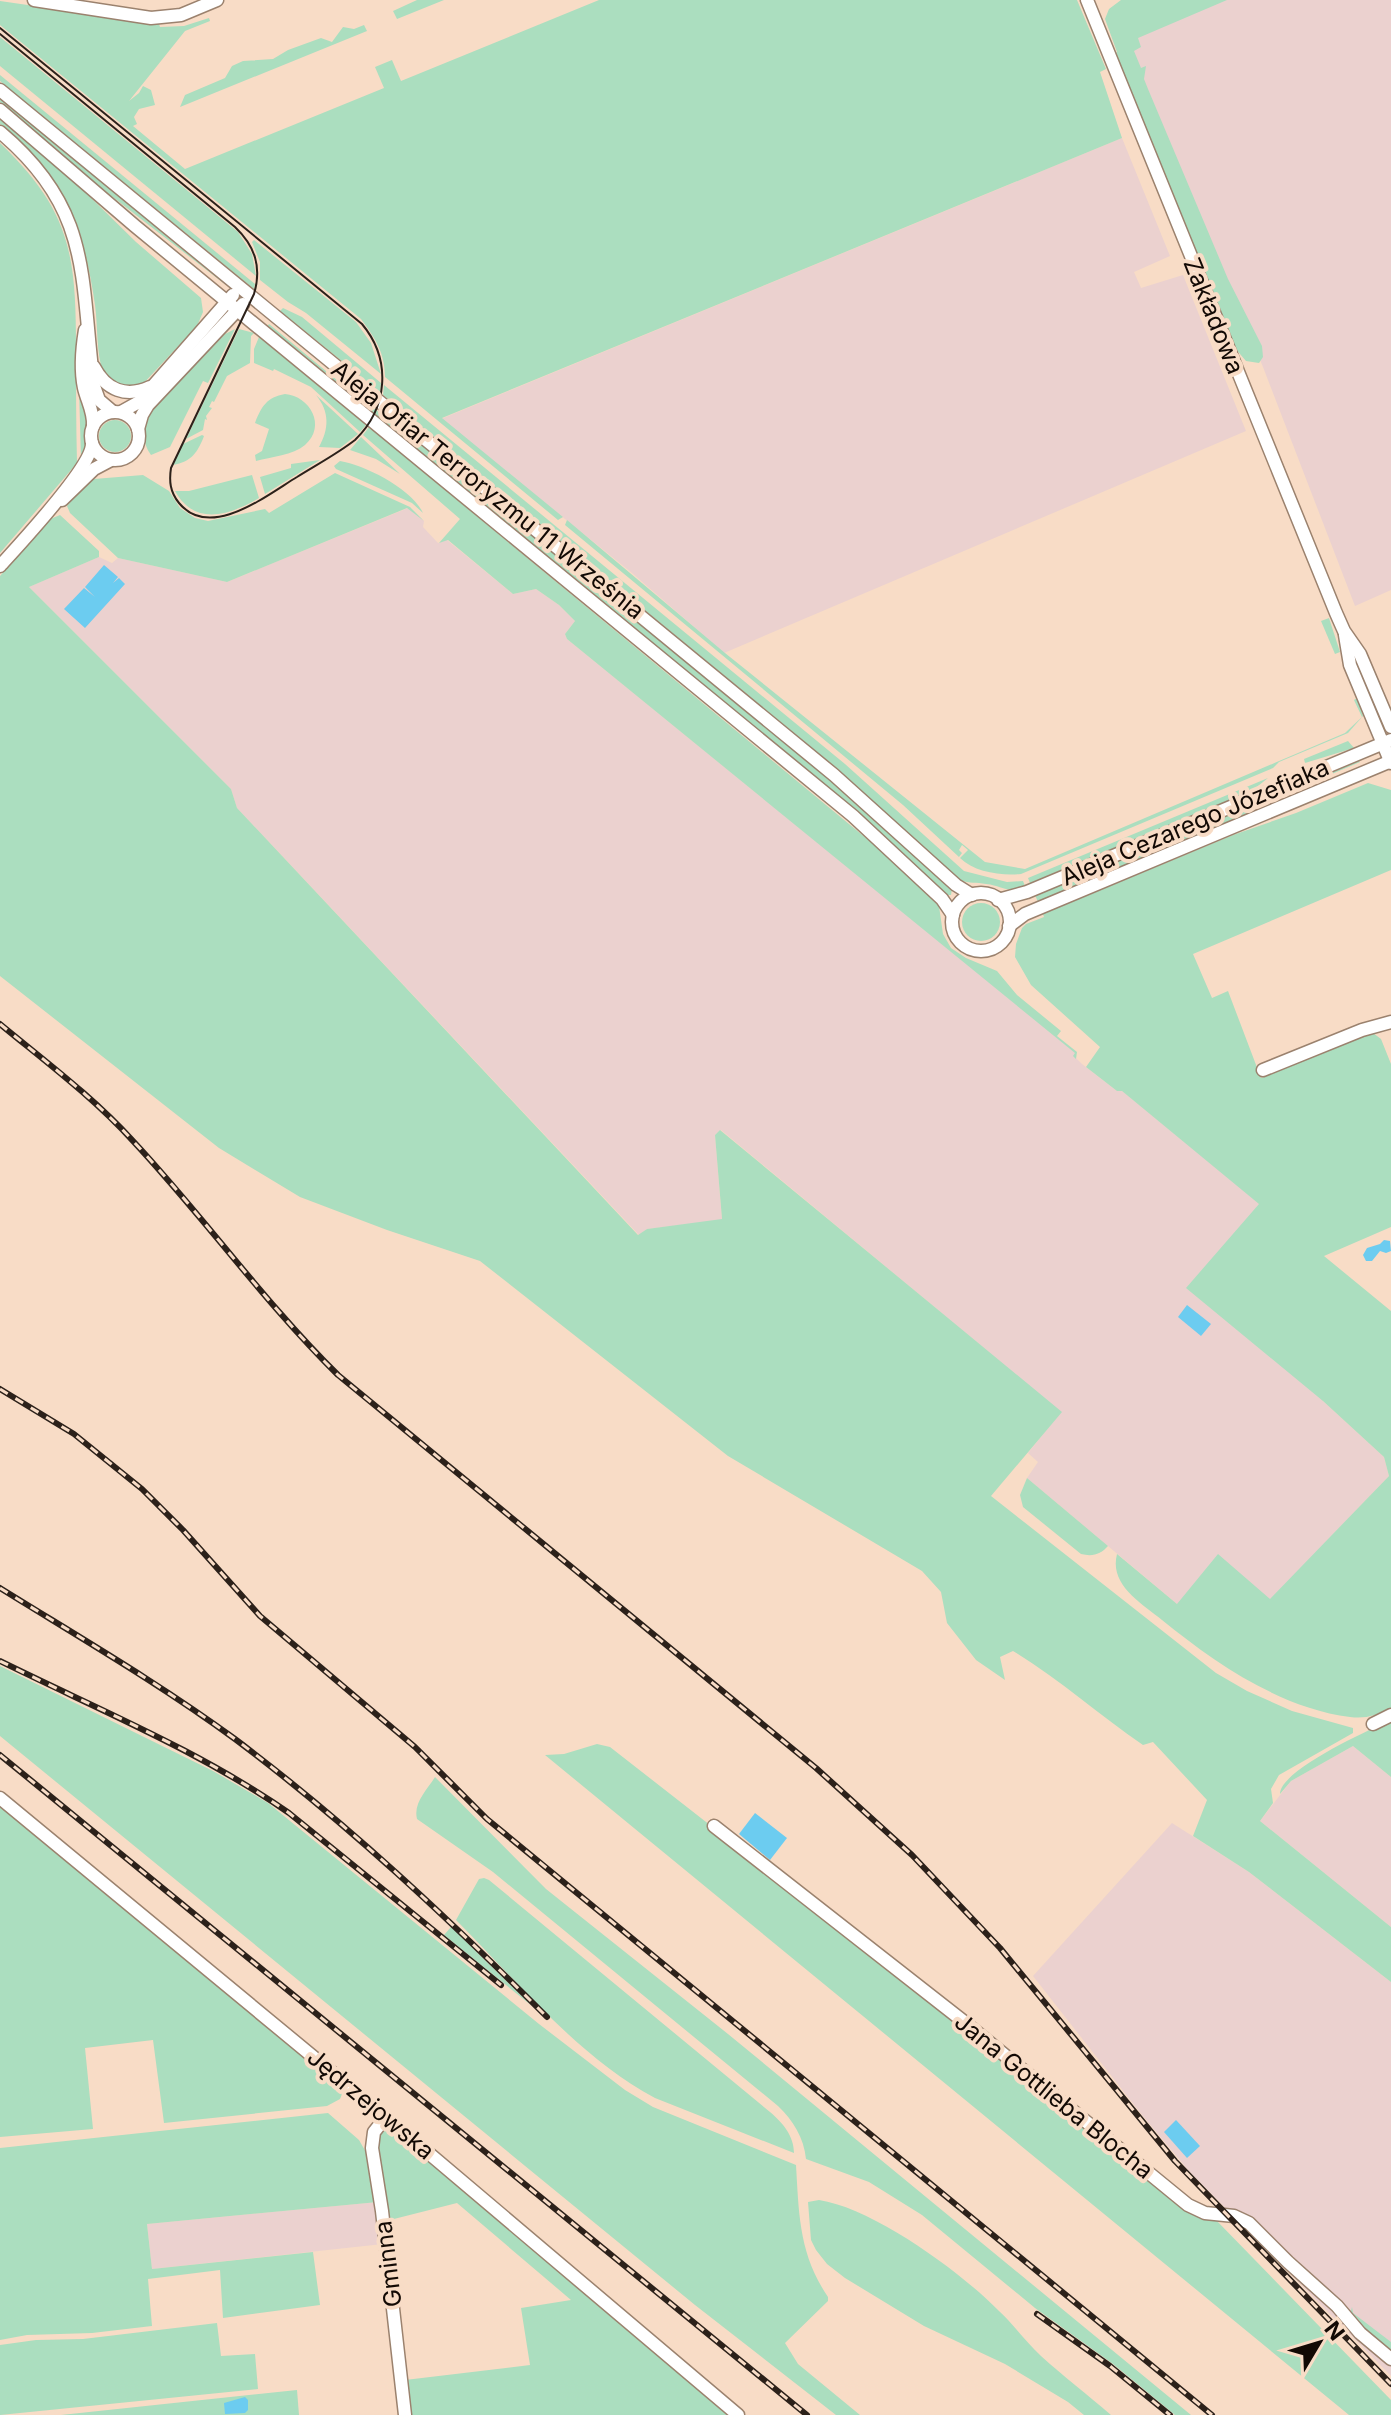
<svg xmlns="http://www.w3.org/2000/svg" width="1391" height="2415" viewBox="0 0 1391 2415" font-family="Inter,sans-serif">
	<style>
		.industrial { fill: #ebd1cf }
		.green { fill: #abdebf }
		.water { fill: #6cccf0 }
		.lines { fill: none; stroke-linecap: round; stroke-linejoin: round }
		.minor-casing { stroke: #9b826e; stroke-width: 15 }
		.minor { stroke: #fff; stroke-width: 12 }
		.tram { stroke: #2c211a; stroke-width: 2 }
		.rail-casing { stroke: #2c211a; stroke-width: 6 }
		.rail { stroke: #f8dcc6; stroke-width: 3; stroke-dasharray: 9; stroke-linecap: butt }
		.labels { text-anchor: middle; dominant-baseline: central; stroke-width: 8; stroke-linejoin: round; paint-order: stroke }
		.street-label { font-size: 24px; fill: #120904; stroke: #f8dcc6 }
	</style>
	<rect width="100%" height="100%" fill="#f8dcc6"/>
	<g class="industrial">
		<path d="M1222,0H1391V590L1355,606L1263,367L1129,49L1133,39Z"/>
		<path d="M1122,138L1170,256L1134,272L1141,288L1183,275L1246,431L724,653L632,573L441,419Z"/>
		<path d="M408,508L424,521L423,527L438,543L447,540L513,594L536,589L559,605L575,621L565,634L567,639L1076,1053L1074,1056L1082,1064L1117,1091L1121,1090L1260,1204L1323,1401L1384,1457L1389,1476L1270,1600L1177,1604L1027,1478L1038,1462L1028,1453L1061,1412L721,1130L715,1135L722,1220L647,1229L639,1235L237,808L231,789L29,587L99,557L112,563L118,558L227,582Z"/>
		<path d="M1353,1746L1391,1777V1927L1260,1821L1291,1781Z"/>
		<path d="M1172,1823L1249,1872L1391,1982V2376L1189,2171L1142,2115L1033,1976Z"/>
		<path d="M378,2202L383,2244L152,2269L147,2224Z"/>
	</g>
	<g class="green">
		<path d="M417,0H444L397,19L393,11Z"/>
		<path d="M599,0H1077L1106,69L1100,72L1122,138L442,418L563,517L558,520L385,377C385,353 375,338 361,319L0,25V1L159,24L160,27L184,26L209,18L210,21L185,31L129,101L139,93L143,86L151,90L155,105L139,109L134,117L137,124L133,126L185,169L384,88L375,67L392,60L401,81Z"/>
		<path d="M1121,0H1227L1138,38L1141,47L1134,51L1141,68L1146,66L1144,79L1148,89L1228,279L1262,346L1263,357L1259,363L1246,361L1234,347L1114,54L1117,52L1105,19L1109,9Z"/>
		<path d="M364,25L367,31L180,107L185,95L225,78L232,66L243,61L273,59L288,50L321,38L332,42L343,27L354,29Z"/>
		<path d="M0,37L238,232L252,254L256,276L0,66Z"/>
		<path d="M0,75L255,284L254,289L0,81Z"/>
		<path d="M0,97L218,276L226,285L96,184L0,102Z"/>
		<path d="M0,119L80,187L136,242L201,298L203,312L197,326L142,385C124,391 116,384 103,372C96,352 98,327 95,305C83,222 63,180 0,124Z"/>
		<path d="M0,143C70,210 76,254 76,347C76,386 76,424 77,463L0,553Z"/>
		<path d="M254,240L356,322L371,343L381,374L306,313L288,302L260,280V262L252,242Z"/>
		<path d="M283,308L302,317L381,383L380,392L280,311Z"/>
		<path d="M269,324L355,395L407,432L830,780L952,889L951,895H946L857,812L267,327Z"/>
		<path d="M235,329L208,383L203,381L170,447L151,455C142,443 143,430 146,416L225,334Z"/>
		<path d="M239,329L254,333L251,336L250,363L227,376L214,402L212,401L209,407L212,408L206,416L207,420L205,419L203,430L186,439Z"/>
		<path d="M259,337L366,425L360,432L311,387L274,369L273,371L254,363V349Z"/>
		<path d="M384,385L845,764L964,871L1007,882L1023,881L1025,886C1005,894 1004,886 986,884C976,882 970,884 960,880L839,770L383,395Z"/>
		<path d="M79,389L89,423L85,434L88,449L81,459Z"/>
		<path d="M285,394C310,396 327,426 305,445C293,455 271,457 256,461L255,455L262,451L269,429L255,423C261,407 267,397 285,394Z"/>
		<path d="M316,395L358,434L340,448L319,447C329,429 330,412 316,395Z"/>
		<circle cx="115" cy="436" r="16"/>
		<path d="M369,427L878,848L939,906L943,934L951,948L966,958L997,971L1017,995L1061,1031L1057,1036L1077,1052L1076,1059L1073,1056L1075,1053L567,639L565,634L575,621L559,605L536,589L513,594L448,540L439,543L460,519L363,435Z"/>
		<path d="M202,435L204,436C198,452 191,462 173,465L183,444Z"/>
		<path d="M361,437L400,474L376,459L350,450Z"/>
		<path d="M320,460L265,494L260,477L291,468V464Z"/>
		<path d="M340,461C365,465 412,489 423,513L412,503L336,469L334,466Z"/>
		<path d="M335,473L410,507L424,521L407,508L227,582L118,558L70,513L67,506L91,477L94,479L143,475L169,491L180,508L195,518L208,521L265,509L269,513Z"/>
		<path d="M252,475L259,498C230,515 195,527 175,491H189Z"/>
		<path d="M60,515L99,551V557L29,587L231,789L237,808L638,1235L647,1229L722,1219L715,1135L720,1130L1062,1412L991,1496L1216,1673L1247,1691L1292,1711L1353,1728V1733L1279,1775L1271,1789L1273,1803L1260,1821L1391,1927V1982L1249,1872L1193,1836L1207,1800L1153,1742L1143,1745C1099,1715 1059,1679 1013,1651L1000,1657L1005,1680L976,1660L947,1623L941,1592L922,1571L728,1456L480,1261L387,1230L300,1197L219,1148L0,976V576L48,520Z"/>
		<path d="M567,520L725,653L985,862L1025,869L1345,733L1362,717L1354,700L1357,698L1363,716L1348,733L1279,762L1273,768L1021,874C1001,876 974,872 960,858L968,850L962,845L959,850L962,853L959,857L903,805L565,525Z"/>
		<path d="M1329,618L1340,652L1335,654L1321,621Z"/>
		<path d="M1348,741L1354,748L1305,763L1304,759Z"/>
		<path d="M1358,760L1360,762L1287,793L1231,821L1038,902L1035,895Z"/>
		<path d="M1268,778L1253,790L1030,883L1028,878Z"/>
		<path d="M1368,783L1391,790V870L1193,954L1212,998L1228,991L1261,1078L1373,1033L1381,1039L1391,1064V1227L1324,1256L1391,1311V1709C1377,1715 1366,1719 1350,1717C1280,1708 1215,1663 1162,1620C1141,1603 1109,1585 1117,1554L1177,1604L1218,1554L1270,1599L1389,1476L1384,1457L1323,1401L1186,1288L1259,1204L1122,1091H1117L1086,1067L1100,1047L1031,985L1015,957L1016,944L1022,928L1026,924L1044,917L1043,914L1233,835L1296,813Z"/>
		<circle cx="981" cy="922" r="19"/>
		<path d="M1027,1478L1108,1546C1101,1554 1093,1557 1081,1554L1023,1507L1020,1495Z"/>
		<path d="M0,1666L213,1771L268,1803L539,2024L625,2090L653,2107L796,2165C799,2215 799,2254 828,2297V2301L785,2343L798,2364L860,2415H836L695,2305L0,1736Z"/>
		<path d="M1391,1720V1777L1353,1746L1291,1781L1280,1794C1280,1770 1369,1730 1391,1720Z"/>
		<path d="M597,1744L610,1747L1216,2220L1391,2400V2415H1349L545,1755L564,1754Z"/>
		<path d="M435,1777L546,1889L728,2034L1191,2415H1175L1113,2364L1035,2308L922,2215L869,2182L806,2159C804,2138 793,2120 778,2106L493,1872L417,1819C413,1803 427,1790 435,1777Z"/>
		<path d="M0,1804L344,2089L340,2099L327,2106L164,2123L153,2040L85,2048L93,2129L0,2137Z"/>
		<path d="M484,1878L489,1880L770,2112C783,2123 794,2136 794,2153L655,2098C577,2056 518,1982 456,1920L479,1879Z"/>
		<path d="M451,1927L532,2006L444,1935Z"/>
		<path d="M328,2113L359,2140L367,2154L378,2202L147,2224L152,2269L313,2252L320,2305L223,2318L220,2270L148,2279L152,2326L92,2333L27,2335L0,2340V2148Z"/>
		<path d="M386,2126L391,2128L731,2415H408L405,2380L530,2365L521,2308L571,2300L457,2203L386,2221L376,2159L379,2131Z"/>
		<path d="M819,2200C873,2208 961,2272 999,2311C1014,2325 1026,2342 1041,2356C1063,2376 1088,2395 1111,2415H1084L1068,2402L1005,2364L924,2326L845,2278L827,2264L816,2250L811,2240L808,2202Z"/>
		<path d="M1352,2307L1353,2313L1391,2342V2355L1350,2315Z"/>
		<path d="M217,2323L221,2356L255,2354L258,2389L0,2415V2345L36,2340L83,2339Z"/>
		<path d="M297,2390L299,2415H61Z"/>
	</g>
	<g class="water">
		<path d="M104,565L118,577L113,583L119,578L125,584L85,628L64,609L84,588L95,597L85,587Z"/>
		<path d="M1384,1240L1390,1241L1391,1251L1386,1253L1380,1251L1372,1261H1366L1363,1255L1367,1248L1380,1244Z"/>
		<path d="M1187,1305L1211,1324L1201,1336L1178,1317Z"/>
		<path d="M755,1813L787,1838L770,1860L739,1834Z"/>
		<path d="M1176,2120L1200,2146L1187,2158L1164,2132Z"/>
		<path d="M245,2397L248,2400V2410L245,2413L225,2414L224,2403Z"/>
	</g>
	<g class="lines">
		<g class="minor-casing">
			<g id="minor">
				<path d="M34,0L151,18L181,15L217,0"/>
				<path d="M1087,0L1336,613L1344,631L1360,654L1391,727"/>
				<path d="M0,90L834,775L956,885L972,895"/>
				<path d="M0,110L135,226L853,816L942,899L953,915"/>
				<path d="M0,132C93,210 80,278 94,386L99,400L113,412"/>
				<path d="M85,330C82,348 80,369 84,388C87,401 94,412 93,426"/>
				<path d="M94,367C106,390 126,398 150,387"/>
				<circle cx="115" cy="436" r="24"/>
				<path d="M121,412L139,402L233,295"/>
				<path d="M138,429L142,415L148,405L243,304"/>
				<path d="M62,500L94,469L111,460"/>
				<path d="M0,566C18,546 93,466 92,443"/>
				<path d="M1345,635L1350,665L1391,763"/>
				<circle cx="981" cy="922" r="29"/>
				<path d="M998,900L1027,892L1391,740"/>
				<path d="M1009,926L1025,914L1391,761"/>
				<path d="M1263,1070L1362,1030L1391,1022"/>
				<path d="M1373,1724L1391,1715"/>
				<path d="M0,1798L386,2117L738,2415"/>
				<path d="M714,1826L963,2021L1188,2205L1205,2213L1234,2216L1249,2223L1288,2262L1337,2306L1360,2333L1391,2359"/>
				<path d="M386,2117L374,2132L372,2148L382,2211L405,2415"/>
			</g>
		</g>
		<use href="#minor" class="minor"/>
		<path class="tram" d="M0,28L362,324C392,360 388,408 355,440C337,454 316,465 297,477C267,495 210,541 179,503C170,492 169,481 171,468L254,294C262,267 255,246 235,227L0,34"/>
		<g class="rail-casing">
			<g id="rail">
				<path d="M0,1024C46,1062 93,1097 133,1141C204,1217 264,1302 338,1375L816,1768L912,1855L1000,1948L1175,2161L1391,2384"/>
				<path d="M0,1389L74,1434L142,1489L183,1530L260,1616L415,1747L487,1819L1212,2415"/>
				<path d="M0,1588C79,1637 160,1684 235,1739C347,1823 448,1918 547,2017"/>
				<path d="M0,1661C97,1709 200,1751 289,1813L501,1985"/>
				<path d="M0,1755L807,2415"/>
				<path d="M1037,2314L1110,2366L1170,2415"/>
			</g>
		</g>
		<use href="#rail" class="rail"/>
	</g>
	<g class="labels">
		<g class="street-label">
			<text transform="translate(1214 316) rotate(68)">Zakładowa</text>
			<text transform="translate(488 490) rotate(39)">Aleja Ofiar Terroryzmu 11 Września</text>
			<text transform="translate(1195 822) rotate(-23)">Aleja Cezarego Józefiaka</text>
			<text transform="translate(1054 2096) rotate(39)">Jana Gottlieba Blocha</text>
			<text transform="translate(371 2104) rotate(40)">Jędrzejowska</text>
			<text transform="translate(388 2264) rotate(-97)">Gminna</text>
		</g>
	</g>
	<g transform="translate(1319 2343) rotate(52)" stroke="#f8dcc6" stroke-width="6" paint-order="stroke">
	<path d="M0-6L14 30L0 20L-14 30Z" fill="#120904"/>
	<text y="-12" font-size="22" font-weight="bold" text-anchor="middle" fill="#120904">N</text>
	</g>
</svg>
